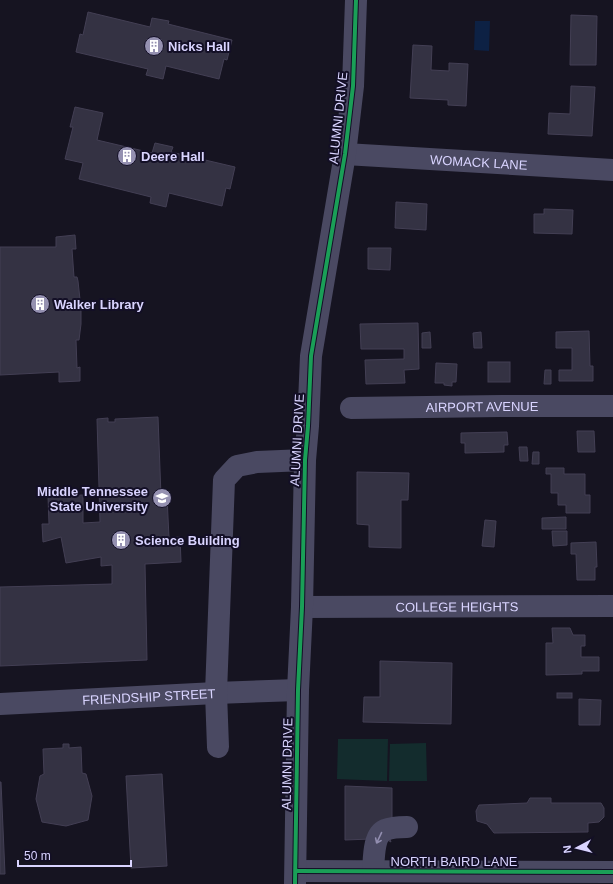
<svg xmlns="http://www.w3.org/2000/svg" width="613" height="884" viewBox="0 0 613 884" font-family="Helvetica,sans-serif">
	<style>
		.green { fill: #132c2d }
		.water { fill: #0d2144 }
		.building { fill: #343243; stroke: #433f54 }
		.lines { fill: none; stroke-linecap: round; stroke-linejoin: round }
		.minor { stroke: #4a4962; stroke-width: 22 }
		.cycleway-casing { stroke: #130f26; stroke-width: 6 }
		.cycleway { stroke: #1a9f57; stroke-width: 4 }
		.oneway { stroke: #928eb0 }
		.labels { text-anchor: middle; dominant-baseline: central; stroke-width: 4; stroke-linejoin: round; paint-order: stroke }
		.poi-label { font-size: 13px; font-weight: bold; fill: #d9d4ff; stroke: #130f26; text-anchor: start }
		.street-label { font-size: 13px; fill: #d9d4ff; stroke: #130f26 }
	</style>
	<rect width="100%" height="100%" fill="#161421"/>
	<g class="green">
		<path d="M338,739H388L387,781L337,779Z"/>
		<path d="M426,743L427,781H389L390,744Z"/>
	</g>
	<path class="water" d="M475,21H490L489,51L474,50Z"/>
	<g class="building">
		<path d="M88,12L150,27L152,18L169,21L168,24L232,40L227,60L224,59L219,79L166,66L163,79L146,75L148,69L76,52L80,34L83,35Z"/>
		<path d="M571,15L597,16L596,65H570Z"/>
		<path d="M413,45L432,46L431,70L449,71V63L468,64L466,106L448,105V100L410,98Z"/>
		<path d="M571,86L595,87L592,136L548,134L549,113L570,114Z"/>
		<path d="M75,107L103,113L97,140L152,153L155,143L173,147L171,152L235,167L230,189L226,188L222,206L169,193L166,207L150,203L151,197L79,179L83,163L65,159L73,127H70Z"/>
		<path d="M396,202L427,204L426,230L395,228Z"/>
		<path d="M544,209L573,210L572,234L534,233V214H544Z"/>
		<path d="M75,235L76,249H72L74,277H77L78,281L81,309V324L79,340H76L77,368L80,367V381L59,382V372L0,375V247H56V237Z"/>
		<path d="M368,248H391L390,270L368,269Z"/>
		<path d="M418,323L419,369L404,370L405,383L366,384L365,360L404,359V349H361L360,324Z"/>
		<path d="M589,331L590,366H593V381H559V370H572V348H556V332Z"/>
		<path d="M430,332L431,348H422V333Z"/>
		<path d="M481,332L482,348H474L473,333Z"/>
		<rect x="488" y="362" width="22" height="20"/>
		<path d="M436,363L457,364L456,382H452V386L444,385V383H435Z"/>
		<path d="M545,370H551V384H544Z"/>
		<path d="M158,417L161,496H167L169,538L180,537L181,562L145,564L147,660L0,666V587L112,584V565L101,566V557L66,563L61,537L43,542L42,524H49L48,496L83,495V523L100,522L97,419L108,418V422H115V419Z"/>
		<path d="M577,431H594L595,452H578Z"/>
		<path d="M507,432L508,445H504V452L465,453V443H461V433Z"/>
		<path d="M519,447H527L528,461H520Z"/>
		<path d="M533,452H539V464H532Z"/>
		<path d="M546,468H564V474H585V495H590V513H566V505H558V493H551V474H546Z"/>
		<path d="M357,472L409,473L408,500H401V548L369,547V525L357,524Z"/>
		<path d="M566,517V529H542V518Z"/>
		<path d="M485,520L496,521L494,547L482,546Z"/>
		<path d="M552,531H567V545L553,546Z"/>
		<path d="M596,542L597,567H595V580H577L576,554H571V543Z"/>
		<path d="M552,628H570L573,635H585V646H581V657H599V671H582V674L546,675V643H553Z"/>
		<path d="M380,661L452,663L451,724L363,722L364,697H380Z"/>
		<rect x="557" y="693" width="15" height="5"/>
		<path d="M579,699L601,700L600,725H579Z"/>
		<path d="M63,744H69V748L81,747L82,773L86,774L92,796L88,820L66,826L42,822L36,799L40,776L44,774L43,749L63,748Z"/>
		<path d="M162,774L167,866L131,868L126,776Z"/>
		<path d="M0,782H1L5,874H0Z"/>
		<path d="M345,786L392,788V821H382L391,842L372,832L371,839L345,840Z"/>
		<path d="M530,798H551V803H601L604,808V817L599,822L588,823V832L494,833L487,824L477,821L476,811L479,805L527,803Z"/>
	</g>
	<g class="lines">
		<g class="minor">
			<path id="s1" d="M345,154L613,170"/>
			<path id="s2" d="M351,408L501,406H613"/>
			<path id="s3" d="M302,607L613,606"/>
			<path id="s4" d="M0,704L216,693L298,690"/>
			<path d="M218,747L216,693L224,480L237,466L257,462L305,460"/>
			<path d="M296,871L613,872"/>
			<path d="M373,871C374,860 373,835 385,830C392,827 400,827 407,827"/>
			<path d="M295,884L298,690L302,607L305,460L308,426L311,356L345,154L353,86L356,0"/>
		</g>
		<g class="cycleway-casing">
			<g id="cycleway">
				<path d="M296,871L613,872"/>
				<path d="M295,884L298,690L302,607L305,460L308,426L311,356L345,154L353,86L356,0"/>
			</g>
		</g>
		<use href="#cycleway" class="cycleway"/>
	</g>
	<defs><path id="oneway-shaft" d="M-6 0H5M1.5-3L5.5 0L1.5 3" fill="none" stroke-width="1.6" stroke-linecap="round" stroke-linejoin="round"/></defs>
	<use class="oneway" href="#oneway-shaft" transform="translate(379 838) rotate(115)"/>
	<defs>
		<g id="building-disc" transform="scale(1)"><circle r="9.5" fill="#9591b1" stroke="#130f26"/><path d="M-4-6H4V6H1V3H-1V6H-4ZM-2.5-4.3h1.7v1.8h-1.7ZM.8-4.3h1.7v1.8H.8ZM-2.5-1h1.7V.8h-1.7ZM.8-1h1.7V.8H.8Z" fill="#fff"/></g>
		<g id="university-disc" transform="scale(1)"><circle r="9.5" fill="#9591b1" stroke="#130f26"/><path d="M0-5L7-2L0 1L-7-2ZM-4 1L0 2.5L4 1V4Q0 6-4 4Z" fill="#fff"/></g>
	</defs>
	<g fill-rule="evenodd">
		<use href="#building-disc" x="154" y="46"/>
		<use href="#building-disc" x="127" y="156"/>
		<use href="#building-disc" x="40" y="304"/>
		<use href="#university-disc" x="162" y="498"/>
		<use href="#building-disc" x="121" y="540"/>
	</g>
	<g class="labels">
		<g class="poi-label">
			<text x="168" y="46">Nicks Hall</text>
			<text x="141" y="156">Deere Hall</text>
			<text x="54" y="304">Walker Library</text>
			<text x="148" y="491" text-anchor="end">Middle Tennessee<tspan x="148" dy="15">State University</tspan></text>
			<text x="135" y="540">Science Building</text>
		</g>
		<g class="street-label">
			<text transform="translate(338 118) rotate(-84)">ALUMNI DRIVE</text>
			<text stroke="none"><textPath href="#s1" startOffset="134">WOMACK LANE</textPath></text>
			<text stroke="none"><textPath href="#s2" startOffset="131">AIRPORT AVENUE</textPath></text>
			<text transform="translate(297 440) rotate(-87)">ALUMNI DRIVE</text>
			<text stroke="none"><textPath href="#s3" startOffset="155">COLLEGE HEIGHTS</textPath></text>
			<text stroke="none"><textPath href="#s4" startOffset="149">FRIENDSHIP STREET</textPath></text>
			<text transform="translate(287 764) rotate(-89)">ALUMNI DRIVE</text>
			<text x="454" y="861">NORTH BAIRD LANE</text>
		</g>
	</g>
	<g transform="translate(577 848) rotate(263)" stroke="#130f26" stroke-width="3" paint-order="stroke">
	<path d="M0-3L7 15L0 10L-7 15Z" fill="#d9d4ff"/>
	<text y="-6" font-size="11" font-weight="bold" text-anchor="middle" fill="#d9d4ff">N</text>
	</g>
	<path d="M18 860v6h113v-6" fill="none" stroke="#d9d4ff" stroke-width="2"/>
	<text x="24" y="860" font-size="12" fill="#d9d4ff" stroke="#130f26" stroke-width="3" paint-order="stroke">50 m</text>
</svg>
